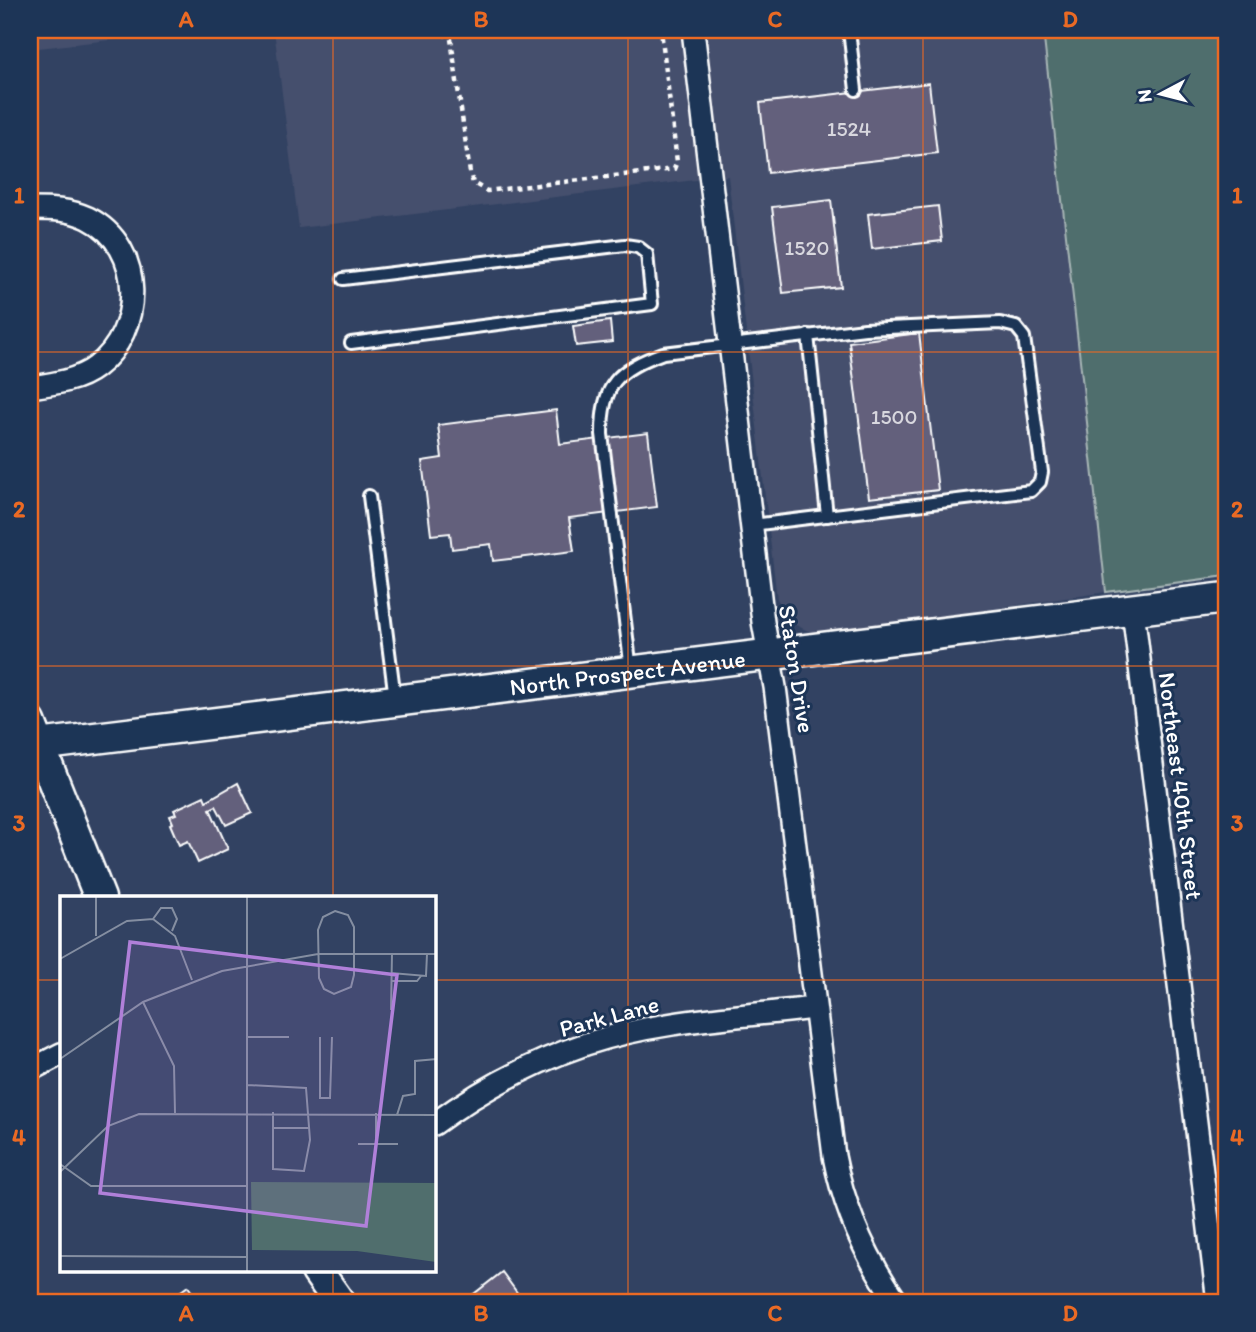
<svg xmlns="http://www.w3.org/2000/svg" width="1256" height="1332" viewBox="0 0 1256 1332" font-family="Itim,sans-serif">
	<style>
		.built { fill: #454f6d }
		.green { fill: #506e6d; stroke: #a8b6b6; stroke-width: 2 }
		.building { fill: #64607c; stroke: #fff; stroke-width: 2 }
		.lines { fill: none; stroke-linecap: round; stroke-linejoin: round }
		.lane-casing { stroke: #fff; stroke-width: 16 }
		.street-casing { stroke: #fff; stroke-width: 26 }
		.secondary-casing { stroke: #fff; stroke-width: 35 }
		.path { stroke: #fff; stroke-width: 4.5; stroke-dasharray: 5 5; stroke-linecap: butt }
		.lane { stroke: #1d3557; stroke-width: 10 }
		.street { stroke: #1d3557; stroke-width: 21 }
		.secondary { stroke: #1d3557; stroke-width: 30 }
		.grid { fill: none; stroke: #ea6a24; stroke-width: 2; stroke-opacity: 0.55 }
		.labels { text-anchor: middle; dominant-baseline: central; stroke-width: 6; stroke-linejoin: round; paint-order: stroke }
		.number-label { font-size: 21px; fill: #d8d7de }
		.street-label { font-size: 24px; fill: #fff; stroke: #1d3557 }
		.inset-road { fill: none; stroke: #848ea1; stroke-width: 2 }
		.view { fill: #b080d9; fill-opacity: 0.15; stroke: #b080d9; stroke-width: 3.5 }
		.inset-edge { fill: none; stroke: #fff; stroke-width: 3.5 }
		.neatline { fill: none; stroke: #ea6a24; stroke-width: 2.5 }
		.grid-label { font-size: 23px; text-anchor: middle; font-weight: bold; fill: #ea6a24 }
	</style>
	<rect width="100%" height="100%" fill="#324262"/>
	<filter id="ink" filterUnits="userSpaceOnUse"><feTurbulence type="fractalNoise" baseFrequency=".0143" numOctaves="2"/><feDisplacementMap in="SourceGraphic" scale="14" xChannelSelector="R" yChannelSelector="G"/><feConvolveMatrix kernelMatrix="1 2 1 2 8 2 1 2 1" color-interpolation-filters="sRGB"/></filter>
	<g filter="url(#ink)">
		<g class="built">
			<path d="M30,30H199L30,49Z"/>
			<path d="M274,30H1043L1106,592L824,634L808,631L794,624L777,599L728,176L299,228Z"/>
		</g>
		<path class="green" d="M1043,30H1226V576L1106,592Z"/>
		<g class="building">
			<path d="M929,83L937,153L768,173L760,103Z"/>
			<path d="M831,200L841,287L783,293L772,207Z"/>
			<path d="M938,206L942,241L872,249L868,214Z"/>
			<path d="M610,321L612,342L576,346L573,326Z"/>
			<path d="M919,333L938,490L869,498L849,342Z"/>
			<path d="M556,410L560,444L648,433L657,507L569,518L574,551L493,561L491,544L452,549L450,533L431,535L422,461L442,458L438,425Z"/>
			<path d="M238,783L252,813L226,825L216,806L210,809L228,849L198,863L188,841L179,845L170,824L173,823L170,816L176,814L174,810L204,796L206,801Z"/>
			<path d="M502,1272L518,1294L515,1296L519,1302H474L470,1297Z"/>
			<path d="M188,1286L197,1300L202,1296L206,1302H166Z"/>
		</g>
		<g class="lines">
			<g class="lane-casing">
				<g id="lane">
					<path d="M849,30L856,90"/>
					<path d="M343,279L625,245L638,247L647,254L652,304L351,343"/>
					<path d="M808,335L827,516"/>
					<path d="M369,496L395,698"/>
					<path d="M631,670L602,434C602,384 617,370 663,353L865,329L1000,323L1016,327L1024,337L1042,472L1040,482L1031,491L752,525"/>
				</g>
			</g>
			<g class="street-casing">
				<g id="street">
					<path d="M693,30L763,622L775,687L834,1156C844,1208 867,1259 897,1302"/>
					<path d="M30,209C50,209 69,209 88,218C146,247 144,331 96,367C78,381 52,384 30,387"/>
					<path d="M1133,610L1218,1302"/>
					<path d="M30,1070L61,1054"/>
					<path d="M434,1124C479,1091 533,1062 586,1044C658,1020 738,1017 814,1008"/>
				</g>
			</g>
			<g class="secondary-casing">
				<g id="secondary">
					<path d="M30,722L100,898"/>
					<path id="s1" d="M30,746L1226,598"/>
					<path d="M317,1271L339,1302"/>
				</g>
			</g>
			<path class="path" d="M403,30L439,31L451,39L470,173L473,183L487,191L674,169L677,162L661,30"/>
			<use href="#lane" class="lane"/>
			<use href="#street" class="street"/>
			<use href="#secondary" class="secondary"/>
		</g>
	</g>
	<path class="grid" d="M333,30V898M628,30V1302M923,30V1302M30,352H1226M30,666H1226M30,980H61M434,980H1226M333,1271V1302"/>
	<g class="labels">
		<g class="number-label">
			<text x="849" y="128">1524</text>
			<text x="807" y="247">1520</text>
			<text x="894" y="416">1500</text>
		</g>
		<g class="street-label">
			<text transform="translate(797 669) rotate(81)">Staton Drive</text>
			<text stroke="none"><textPath href="#s1" startOffset="602">North Prospect Avenue</textPath></text>
			<text transform="translate(1181 786) rotate(83)">Northeast 40th Street</text>
			<text transform="translate(609 1016) rotate(-15)">Park Lane</text>
		</g>
	</g>
	<g transform="translate(60 896)">
		<rect width="376" height="376" fill="#324262"/>
		<path d="M191,286L376,287V366L297,355L192,354Z" fill="#506e6d"/>
		<path class="inset-road" d="M36,1V40M187,1V376M275,15L288,19L294,31V79L291,91L274,98L264,93L259,82L258,34L263,21ZM93,23L101,12H112L117,23L112,35M0,63L67,25L93,23L115,40L132,84M331,77L366,80L367,58M331,85H357L361,80M83,106L114,170L115,217M331,114L332,57M187,141H229M260,141V202H270L272,141M0,163L83,106L162,75L258,58H377M187,189L246,192L250,244L244,275L213,273V216M337,219L343,200L355,198V165L377,163M213,232H250M298,248H338M316,248V217M0,268L31,290H187M0,276L48,230L79,218L377,219M0,360L187,361"/>
		<path class="view" d="M70,46L337,79L306,330L40,297Z"/>
		<rect width="376" height="376" class="inset-edge"/>
	</g>
	<rect width="1256" height="1332" fill="none" stroke="#1d3557" stroke-width="77"/>
	<g transform="translate(1161 94) rotate(263)" stroke="#1d3557" stroke-width="5" paint-order="stroke">
	<path d="M0-5L12 26L0 18L-12 26Z" fill="#ffffff"/>
	<text y="-10" font-size="19" font-weight="bold" text-anchor="middle" fill="#ffffff">N</text>
	</g>
	<rect x="38" y="38" width="1180" height="1256" class="neatline"/>
	<g class="grid-label">
		<text x="186" y="27">A</text>
		<text x="481" y="27">B</text>
		<text x="775" y="27">C</text>
		<text x="1070" y="27">D</text>
		<text x="19" y="203">1</text>
		<text x="1237" y="203">1</text>
		<text x="19" y="517">2</text>
		<text x="1237" y="517">2</text>
		<text x="19" y="831">3</text>
		<text x="1237" y="831">3</text>
		<text x="19" y="1145">4</text>
		<text x="1237" y="1145">4</text>
		<text x="186" y="1321">A</text>
		<text x="481" y="1321">B</text>
		<text x="775" y="1321">C</text>
		<text x="1070" y="1321">D</text>
	</g>
</svg>
